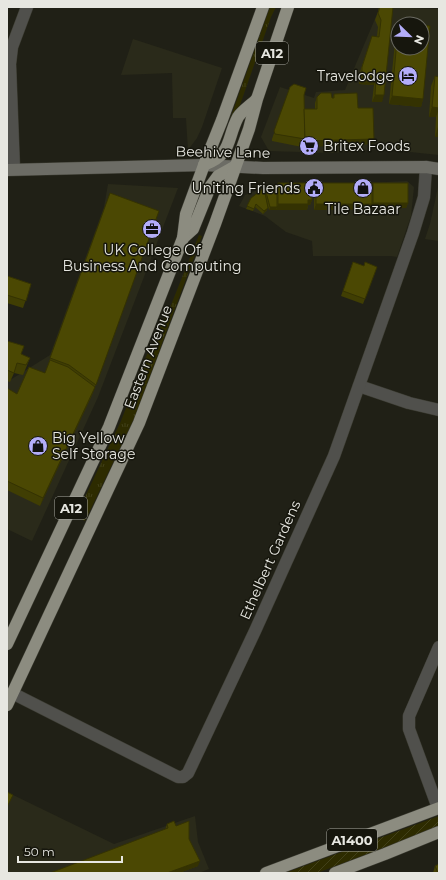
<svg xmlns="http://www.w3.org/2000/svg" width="446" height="880" viewBox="0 0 446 880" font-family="Montserrat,sans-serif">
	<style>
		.built { fill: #2a2a1a; fill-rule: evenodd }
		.grass { fill: url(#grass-tufts) }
		.garden { fill: url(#garden-furrows) }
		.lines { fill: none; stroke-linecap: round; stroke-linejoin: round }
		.minor-casing { stroke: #3c3c32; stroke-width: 13 }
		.secondary-casing { stroke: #3c3c32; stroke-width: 13 }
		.trunk-casing { stroke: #3c3c32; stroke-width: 13 }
		.minor { stroke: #50504c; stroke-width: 12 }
		.secondary { stroke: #6c6c65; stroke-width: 12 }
		.trunk { stroke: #8c8c80; stroke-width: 12 }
		.wall { fill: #403e03 }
		.shaded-wall { fill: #343202 }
		.building { fill: #4b4803; stroke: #343202 }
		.labels { text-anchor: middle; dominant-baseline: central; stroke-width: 3; stroke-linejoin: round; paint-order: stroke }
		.shield { fill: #16160d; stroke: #a8a8a1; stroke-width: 1 }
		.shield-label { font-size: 13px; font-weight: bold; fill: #e7e7e1 }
		.poi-label { font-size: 14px; fill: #e7e7e1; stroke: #16160d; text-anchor: end }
		.street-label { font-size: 14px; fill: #e7e7e1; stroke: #16160d }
	</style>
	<defs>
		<pattern id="grass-tufts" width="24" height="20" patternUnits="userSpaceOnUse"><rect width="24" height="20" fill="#2d2b00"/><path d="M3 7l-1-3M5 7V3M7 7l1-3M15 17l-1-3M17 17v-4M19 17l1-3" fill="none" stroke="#414019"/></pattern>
		<pattern id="garden-furrows" width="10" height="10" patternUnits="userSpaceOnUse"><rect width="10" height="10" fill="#2d2b00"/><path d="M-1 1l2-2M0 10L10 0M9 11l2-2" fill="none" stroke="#414019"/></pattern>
	</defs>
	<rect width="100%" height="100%" fill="#202016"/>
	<g class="built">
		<path d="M380,7L439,9V155L381,149L331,153L269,151L261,137L280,87L314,98L316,92L345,90ZM398,24H422V48H398Z"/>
		<path d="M133,39L222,68L202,127L197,138L188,150L186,118H173L172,73L121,75Z"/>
		<path d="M407,181L414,187L411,216L397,257L391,256H313L312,241L286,232L265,216L239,206L245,195L263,188Z"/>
		<path d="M108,184L178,188L98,397L32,541L7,529V382L50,355L104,207Z"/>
		<path d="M438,187H439V241L425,239L430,224Z"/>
		<path d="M7,792L114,844L195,816L198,842L209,869L199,873H7Z"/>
	</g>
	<g class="grass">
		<path d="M270,7H276L271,17L234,122L230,119Z"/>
		<path d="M199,235L202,236L134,419L85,521L76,516L121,421L145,359L171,305Z"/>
	</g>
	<path class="garden" d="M439,816V827L317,873H285Z"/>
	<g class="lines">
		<g class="minor-casing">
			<g id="minor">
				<path d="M14,169L10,64L12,47L27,7"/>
				<path d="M359,386L409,403L439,410"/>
				<path d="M12,693L178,777H183L188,773L255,631L334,456L413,233L424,197L426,167"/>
				<path d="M438,808L409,729V716L439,647"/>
			</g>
		</g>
		<g class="secondary-casing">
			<path id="secondary" d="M7,170L204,165L263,168L426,167L439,169"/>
		</g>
		<g class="trunk-casing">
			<g id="trunk">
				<path d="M204,165C233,154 226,140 238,117C242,111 251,105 256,100"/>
				<path d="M183,238L193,229L210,187L218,176L234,167"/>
				<path d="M7,644L109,427L183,238L186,214L204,165L222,120L263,7"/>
				<path d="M7,705L139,423L215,224L249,129L257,99L288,7"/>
				<path d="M266,873L439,808"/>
				<path d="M335,873L385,854L439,832"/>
			</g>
		</g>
		<use href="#minor" class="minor"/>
		<use href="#secondary" class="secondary"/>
		<use href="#trunk" class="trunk"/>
	</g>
	<g class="wall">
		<path d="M379,7H393L382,102H372L374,85L359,84V75L372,36H377L378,27L375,20L378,12Z"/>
		<path d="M398,25V48L423,99L421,107L389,104L396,31Z"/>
		<path d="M435,76L439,77V137H435L436,117H429L431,86Z"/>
		<path d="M290,87L304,95V109H315V103L317,97L333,98L334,94L358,108L372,144L302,147L272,141V139Z"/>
		<path d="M278,183L312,200L310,205H308L307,210H269L264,191L265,188L277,185Z"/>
		<path d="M316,183L372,185L373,183L408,203L406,208H371V207L370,209L314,210V188Z"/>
		<path d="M110,193L159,211L92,395L40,506L7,490V388L17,394L45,373Z"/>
		<path d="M251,198L267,210L263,214L255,207L253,211L246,209Z"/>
		<path d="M353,262L364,266L377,267L363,304L341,296Z"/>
		<path d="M7,276L31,284L23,308L7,303Z"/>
		<path d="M7,341L24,346L21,354L30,358L23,375L14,373L10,382L7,381Z"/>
		<path d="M167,824L189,839L198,866L179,873H50L165,830Z"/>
		<path d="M435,866L439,873H433Z"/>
	</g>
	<g class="shaded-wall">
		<path d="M362,76L376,78L374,85L359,84Z"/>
		<path d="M375,95H384L382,102H372Z"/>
		<path d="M392,96L423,99L421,107L389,104Z"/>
		<path d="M432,107L439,108V109L436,117H429Z"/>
		<path d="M438,127H439V137H435Z"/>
		<path d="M374,139L372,144L302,147L304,141Z"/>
		<path d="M308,200H312L310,205H308L307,210H276L278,204Z"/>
		<path d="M373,203H408L406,208H371Z"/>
		<path d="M316,204H372L370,209L314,210Z"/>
		<path d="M270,207H277L276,210H269Z"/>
		<path d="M268,208L267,210L263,214L264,211Z"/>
		<path d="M95,387L92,395L40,506L43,498Z"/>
		<path d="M200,861L198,866L179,873H167Z"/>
	</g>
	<g class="building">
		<path d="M380,7H393L384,95H375L376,78L362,76V67L372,36L379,37L381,20L378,13Z"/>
		<path d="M422,25L430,26L423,99L392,96L398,29V48H422Z"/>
		<path d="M435,76L439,77V108L432,107Z"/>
		<path d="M294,84L306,88L304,95L305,139L275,134L274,131L290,87Z"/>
		<path d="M321,93H331L332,98H334V94L357,93L358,108H373L374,139L304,141L305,139L304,109H317V97Z"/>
		<path d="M278,183H312V200H308V204H278Z"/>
		<rect x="316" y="183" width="56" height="21"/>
		<rect x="373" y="183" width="35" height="20"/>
		<path d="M277,185V207H270L265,188Z"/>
		<path d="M264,188L268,208L264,211L256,204L254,209L247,206L251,198Z"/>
		<path d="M110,193L159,211L96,385L69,365L50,358Z"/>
		<path d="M353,262L364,266L365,262L377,267L365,299L343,291Z"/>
		<path d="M7,276L31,284L26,301L7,295Z"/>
		<path d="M7,341L24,346L21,354L30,358L26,365L17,363L14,373L7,370Z"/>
		<path d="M50,360L68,367L95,387L43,498L7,481V388L17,394L29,367L45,373Z"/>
		<path d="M7,792L13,795L7,807Z"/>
		<path d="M174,821L176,826L189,821V839L200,861L167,873H50L168,828L167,824Z"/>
		<path d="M439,864V873H438L435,866Z"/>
	</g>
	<defs>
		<g id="hotel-disc" transform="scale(1)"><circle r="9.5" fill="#b3adf9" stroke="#16160d"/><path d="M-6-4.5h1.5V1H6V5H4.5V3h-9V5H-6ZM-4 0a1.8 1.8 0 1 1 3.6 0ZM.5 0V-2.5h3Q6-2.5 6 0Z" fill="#111"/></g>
		<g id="supermarket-disc" transform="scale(1)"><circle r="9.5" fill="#b3adf9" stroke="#16160d"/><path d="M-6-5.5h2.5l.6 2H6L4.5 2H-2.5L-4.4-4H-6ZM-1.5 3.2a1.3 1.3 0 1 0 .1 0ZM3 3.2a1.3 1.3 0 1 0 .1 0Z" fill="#111"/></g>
		<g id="civic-disc" transform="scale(1)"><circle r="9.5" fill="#b3adf9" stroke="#16160d"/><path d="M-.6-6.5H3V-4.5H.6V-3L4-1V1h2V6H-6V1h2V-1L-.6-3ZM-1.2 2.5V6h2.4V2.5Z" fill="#111"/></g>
		<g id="shop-disc" transform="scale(1)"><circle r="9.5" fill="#b3adf9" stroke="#16160d"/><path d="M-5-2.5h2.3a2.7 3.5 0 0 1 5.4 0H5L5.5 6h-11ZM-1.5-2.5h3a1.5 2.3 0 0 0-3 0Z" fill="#111"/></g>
		<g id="office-disc" transform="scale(1)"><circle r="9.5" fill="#b3adf9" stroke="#16160d"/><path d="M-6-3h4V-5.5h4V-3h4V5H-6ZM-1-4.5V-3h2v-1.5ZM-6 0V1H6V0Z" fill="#111"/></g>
	</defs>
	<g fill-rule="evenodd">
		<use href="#hotel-disc" x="408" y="76"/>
		<use href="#supermarket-disc" x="309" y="146"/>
		<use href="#civic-disc" x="314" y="188"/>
		<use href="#shop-disc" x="363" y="188"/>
		<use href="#office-disc" x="152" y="229"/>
		<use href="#shop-disc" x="38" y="446"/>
	</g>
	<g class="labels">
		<g class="shield">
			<rect x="256" y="42" width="32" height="22" rx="3"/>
			<rect x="55" y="497" width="32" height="22" rx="3"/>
			<rect x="327" y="829" width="50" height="22" rx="3"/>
		</g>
		<g class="shield-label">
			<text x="272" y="53">A12</text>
			<text x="71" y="508">A12</text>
			<text x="352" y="840">A1400</text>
		</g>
		<g class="poi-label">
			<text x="394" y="76">Travelodge</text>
			<text x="323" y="146" text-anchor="start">Britex Foods</text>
			<text x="300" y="188">Uniting Friends</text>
			<text x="363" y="209" text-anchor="middle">Tile Bazaar</text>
			<text x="152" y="250" text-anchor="middle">UK College Of<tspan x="152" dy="16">Business And Computing</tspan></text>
			<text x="52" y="438" text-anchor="start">Big Yellow<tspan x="52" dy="16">Self Storage</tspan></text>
		</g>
		<g class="street-label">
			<text transform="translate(223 152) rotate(1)">Beehive Lane</text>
			<text transform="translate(148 357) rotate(-69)">Eastern Avenue</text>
			<text transform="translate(270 560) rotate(-66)">Ethelbert Gardens</text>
		</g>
	</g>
	<rect width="446" height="880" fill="none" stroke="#e7e7e1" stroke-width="16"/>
	<g transform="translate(410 36) rotate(113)"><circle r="19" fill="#16160d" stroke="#6a6a62"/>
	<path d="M0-3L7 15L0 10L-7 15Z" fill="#b3adf9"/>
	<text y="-6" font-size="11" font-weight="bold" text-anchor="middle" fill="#e7e7e1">N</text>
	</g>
	<path d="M18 856v6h104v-6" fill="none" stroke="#e7e7e1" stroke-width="2"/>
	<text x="24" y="856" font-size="12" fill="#e7e7e1" stroke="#16160d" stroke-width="3" paint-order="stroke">50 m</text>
</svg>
